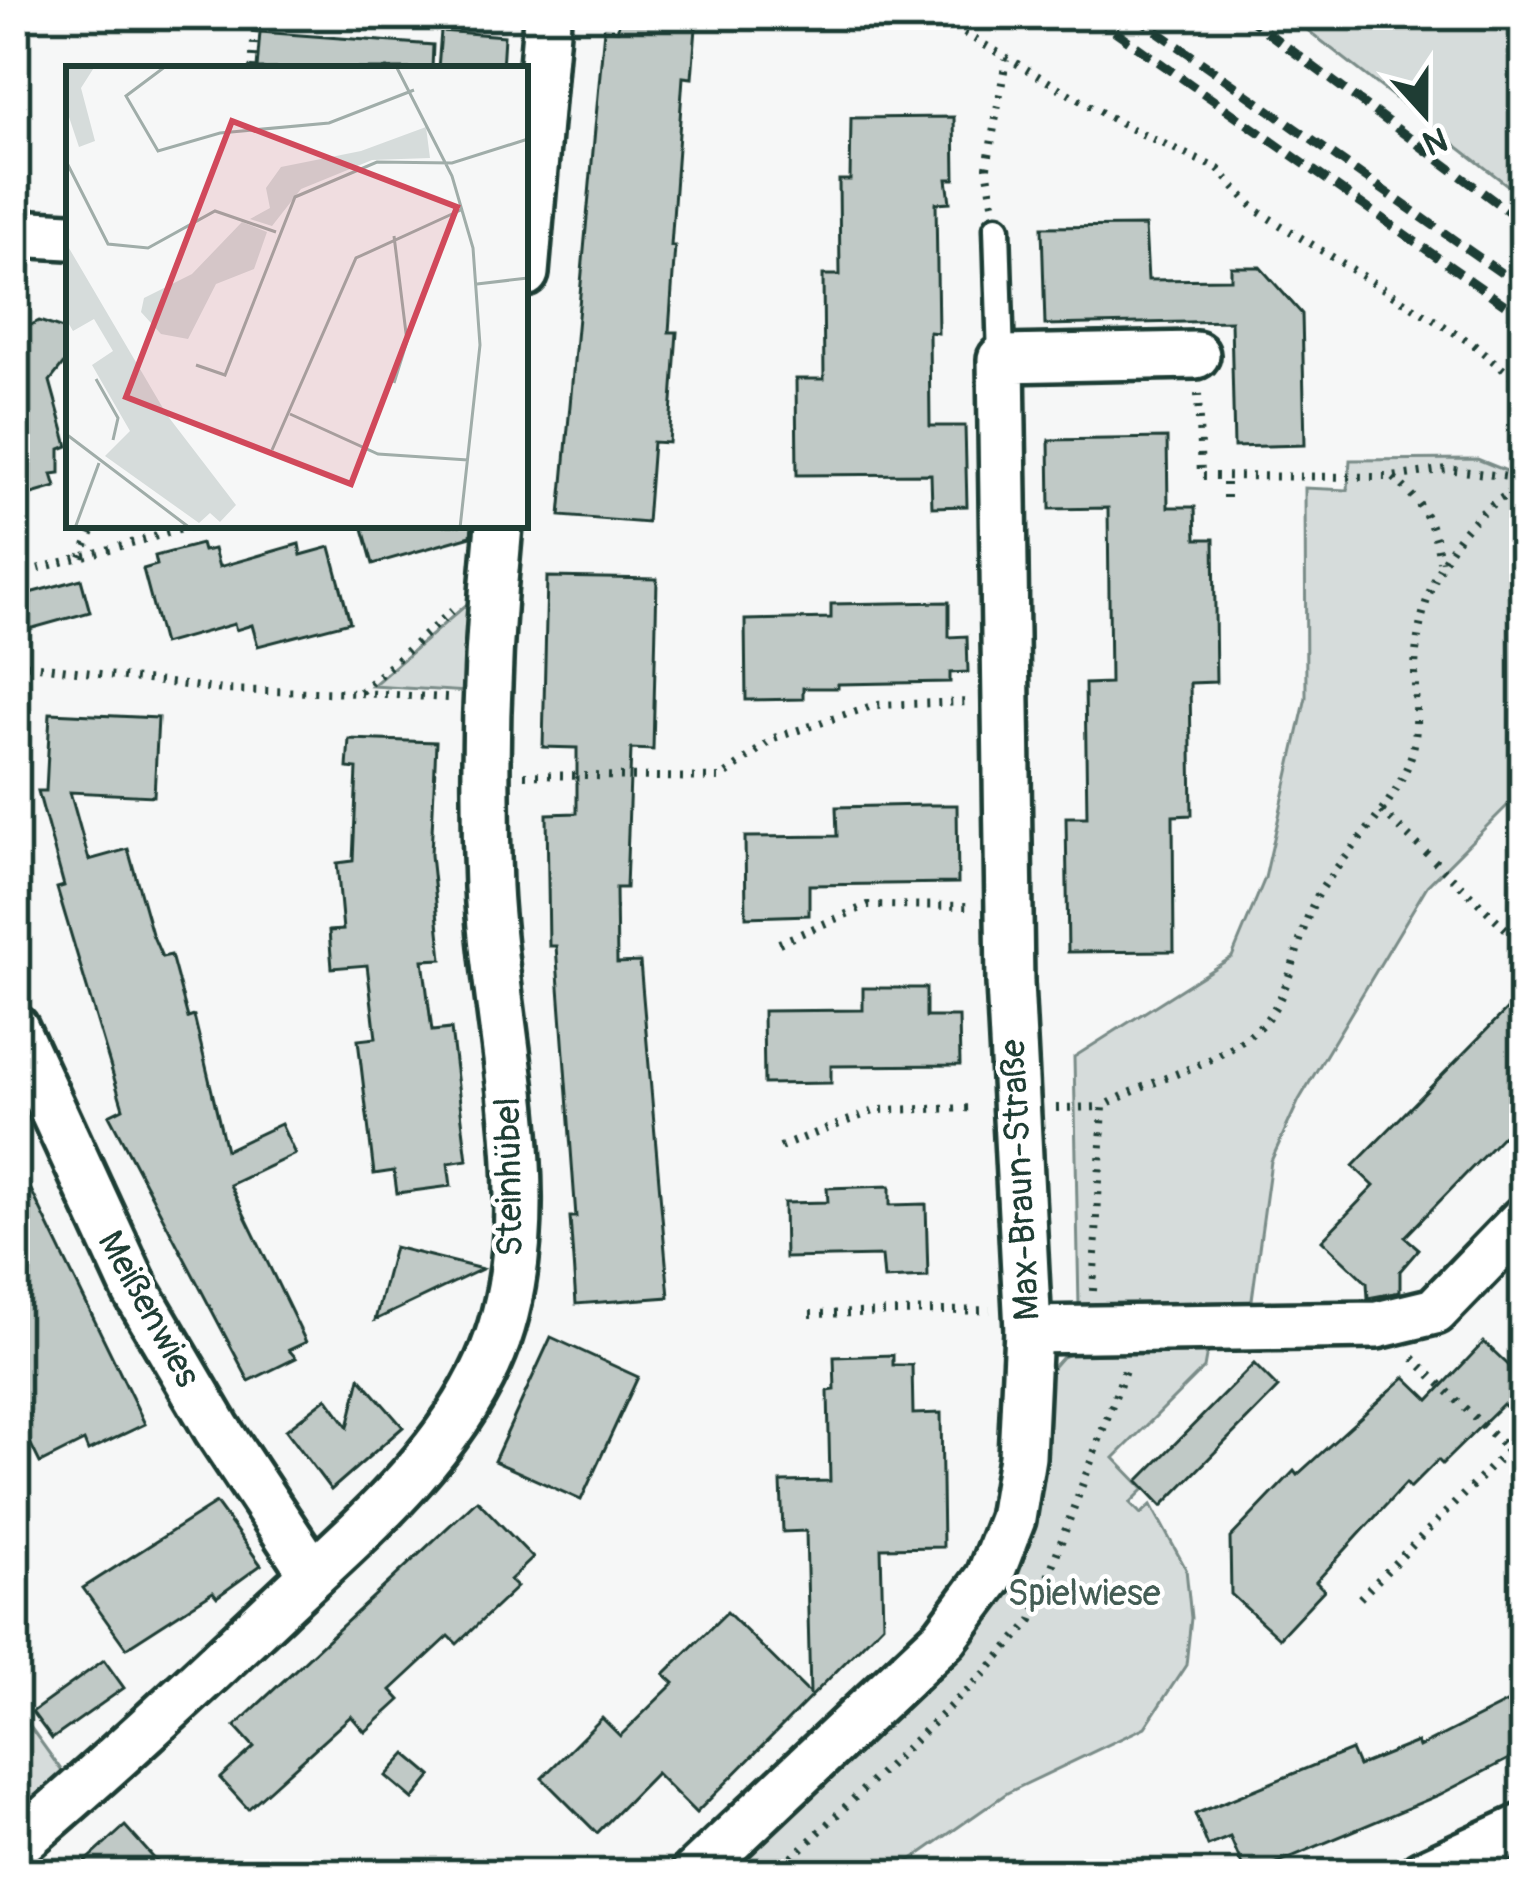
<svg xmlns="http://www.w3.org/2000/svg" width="1539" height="1889" viewBox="0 0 1539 1889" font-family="Pangolin,sans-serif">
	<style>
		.green { fill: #d6dcdb; stroke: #7a8c88; stroke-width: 3 }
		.building { fill: #c0c9c6; stroke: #1f3d34; stroke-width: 3 }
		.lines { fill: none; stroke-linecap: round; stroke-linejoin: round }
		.service-casing { stroke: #1f3d34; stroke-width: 33 }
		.minor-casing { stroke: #1f3d34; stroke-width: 54 }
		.path { stroke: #1f3d34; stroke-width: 8; stroke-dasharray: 3 9; stroke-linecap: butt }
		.service { stroke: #fff; stroke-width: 24 }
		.minor { stroke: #fff; stroke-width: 45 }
		.rail { stroke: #1f3d34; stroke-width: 9; stroke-dasharray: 18 9; stroke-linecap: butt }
		.labels { text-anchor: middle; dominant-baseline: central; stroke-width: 9; stroke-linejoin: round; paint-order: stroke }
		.street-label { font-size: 36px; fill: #1f3d34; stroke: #fff }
		.park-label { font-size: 36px; fill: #445d55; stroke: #fff }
		.inset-road { fill: none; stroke: #a0ada9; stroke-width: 3 }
		.view { fill: #d1495b; fill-opacity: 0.15; stroke: #d1495b; stroke-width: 6 }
		.inset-edge { fill: none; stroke: #1f3d34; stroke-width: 6 }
	</style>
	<rect width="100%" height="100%" fill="#f6f7f7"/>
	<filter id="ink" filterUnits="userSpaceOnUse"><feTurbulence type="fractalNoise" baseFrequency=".00833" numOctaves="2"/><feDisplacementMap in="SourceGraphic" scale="24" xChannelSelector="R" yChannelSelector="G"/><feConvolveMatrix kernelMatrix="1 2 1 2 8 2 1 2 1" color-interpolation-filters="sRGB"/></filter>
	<g filter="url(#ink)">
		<g class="green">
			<path d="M1288,15H1524V198Z"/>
			<path d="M1477,459L1524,478V789L1427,886L1299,1100L1271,1161L1251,1307H1079L1074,1057L1232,957L1265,878L1306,697L1305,488L1348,490L1350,460Z"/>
			<path d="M473,599L468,692L372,686Z"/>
			<path d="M1208,1346L1204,1368L1114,1458L1144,1489L1130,1503L1141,1514L1151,1505L1186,1569L1191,1618L1186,1665L1145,1727L1007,1793L891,1874H727L974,1642L1009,1585L1048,1373L1062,1357L1081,1349Z"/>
			<path d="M23,1717L64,1774L15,1810V1723Z"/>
		</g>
		<g class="building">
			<path d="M619,15H697L692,78L683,77L671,246H675L669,332H677L669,443L653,442L647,523L560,516L604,29L618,30Z"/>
			<path d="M441,31L504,36L502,69H438Z"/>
			<path d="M260,32L433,45L432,69H257Z"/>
			<path d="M954,117L955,179H947L950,202L936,203L938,333L929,332L930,426H965L967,506L932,507L931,474L797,475L796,379H824L823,275H840L839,180H850L851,118Z"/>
			<path d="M1145,226L1148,280L1231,279V267H1260L1302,314L1305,445L1234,447L1231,321L1045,325L1042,227Z"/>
			<path d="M39,321L69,331V357L50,381L68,446L60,449V473L52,474L56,487L15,499V333Z"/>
			<path d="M1167,438L1168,507H1195L1196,539H1214L1216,682L1190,683L1192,815L1173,816L1174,951L1068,952L1066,817H1087L1085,684L1110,683L1108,508L1050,509L1049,440Z"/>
			<path d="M362,525H472L471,536L373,564Z"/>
			<path d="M201,544L203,551L214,549L219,567L299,544L301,555L330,547L350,622L258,646L252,625L236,630L234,624L163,644L143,569L157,565L155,556Z"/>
			<path d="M547,577L657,579L653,750L631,749L626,888H616L617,963L640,962L669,1297L576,1304L570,1217H576L556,946H549L547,814L577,813V748L543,747Z"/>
			<path d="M81,579L90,612L15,633V597Z"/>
			<path d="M949,602V637L967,636L968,672L950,673V682L838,684V688H803V699L746,700L745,620L831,618V604Z"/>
			<path d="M50,713L158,718L154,796L70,792L89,860L128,849L152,934L162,957L171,955L188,1018L194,1016L226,1150L281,1124L295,1154L230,1185L306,1342L289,1350L296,1358L249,1381L109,1115L123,1108L57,888L64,886L38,791H46Z"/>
			<path d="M349,739L436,742L431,855L442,959L423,960L432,1031L451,1029L467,1160L448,1163L451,1186L397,1193L394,1171L374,1174L358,1040L376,1038L367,965L332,968L329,931L343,930L337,863L353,861L357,769L347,768Z"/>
			<path d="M926,805H957L958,883L809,885V915L746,917L745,837L837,836L836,807Z"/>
			<path d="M863,988H926V1017H959L960,1065L831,1066V1083L764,1084L763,1011L863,1010Z"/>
			<path d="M1524,992V1114L1405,1237L1419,1249L1400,1271V1292L1368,1298L1367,1283L1322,1240L1374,1186L1353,1166Z"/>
			<path d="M15,1157L145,1424L88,1451L84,1441L40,1463L15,1412Z"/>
			<path d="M890,1186V1205L926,1204L928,1277L884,1279L882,1256L785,1258L784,1203L828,1202L827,1188Z"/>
			<path d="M394,1247L482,1269L375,1320Z"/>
			<path d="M551,1337L638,1377L581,1500L494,1461Z"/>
			<path d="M1484,1342L1524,1380V1424L1503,1404L1442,1464L1438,1460L1410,1488L1406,1483L1316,1582L1324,1590L1279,1638L1231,1594L1230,1538L1294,1471L1297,1475L1405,1377L1429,1400Z"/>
			<path d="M893,1355V1365H912L913,1414L941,1413L943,1547L881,1548L883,1624L696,1813L656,1773L597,1833L542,1778L602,1718L620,1736L674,1683L664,1674L727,1612L810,1694L806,1531L783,1532L781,1482L830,1481L828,1391L835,1390L834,1357Z"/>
			<path d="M1254,1364L1278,1388L1162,1506L1138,1481Z"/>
			<path d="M360,1378L403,1427L331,1490L286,1430L327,1398L348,1427Z"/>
			<path d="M477,1500L533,1558L510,1580L517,1587L457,1644L449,1636L391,1690L400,1700L365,1732L351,1716L248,1809L220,1778L254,1747L235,1726Z"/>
			<path d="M216,1503L261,1565L217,1597L213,1592L126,1648L83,1588Z"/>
			<path d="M104,1660L124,1688L52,1739L32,1712Z"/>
			<path d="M1524,1694V1751L1439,1795L1251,1874H1246L1230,1837L1208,1846L1195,1814L1351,1750L1358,1766L1417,1742L1419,1747Z"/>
			<path d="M406,1754L432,1776L413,1799L386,1776Z"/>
			<path d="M125,1826L168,1874H72Z"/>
		</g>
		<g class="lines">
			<g class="service-casing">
				<path id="service" d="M997,228L1001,359"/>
			</g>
			<g class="minor-casing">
				<g id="minor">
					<path d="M15,233L69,236"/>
					<path d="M525,273L547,19"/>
					<path d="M15,1028L136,1291L217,1429L313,1574"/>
					<path d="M1028,1330L1377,1325L1435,1311L1524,1219"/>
					<path d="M15,1846C105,1770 191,1689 277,1608C355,1534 442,1464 488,1363C552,1223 495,1035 488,887C483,767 487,645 499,525"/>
					<path d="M694,1874L945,1637L989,1578L1012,1519L1022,1457L1028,1330L1010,983L1001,359L1196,355"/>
					<path d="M1422,1874L1524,1827"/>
				</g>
			</g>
			<g class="path">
				<path d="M933,15L1123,125L1218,169L1256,210L1473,344L1517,381L1524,402"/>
				<path d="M252,69L256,15"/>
				<path d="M993,203L987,167L1006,60"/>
				<path d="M1198,394L1201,476L1392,477L1447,469L1524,479"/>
				<path d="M1394,478C1423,504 1434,522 1440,561"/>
				<path d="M1226,498V476"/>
				<path d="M81,557L95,525"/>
				<path d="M15,575L197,525"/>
				<path d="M15,663L223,690L359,693L452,611"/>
				<path d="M360,693L447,698"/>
				<path d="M524,775L721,778L774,738L875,705L970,702"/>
				<path d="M1382,811L1524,946"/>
				<path d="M779,943L868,905L972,906"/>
				<path d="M1056,1108L1103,1107"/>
				<path d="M780,1147L876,1110L975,1108"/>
				<path d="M1093,1291L1103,1107C1150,1078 1217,1067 1257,1029C1296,995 1294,932 1321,890C1349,847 1391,811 1409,762C1421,731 1414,704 1415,672C1416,599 1452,515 1524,487"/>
				<path d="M810,1314L990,1310"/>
				<path d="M1413,1358L1524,1465"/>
				<path d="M1360,1598L1509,1449"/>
				<path d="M775,1874L984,1674L1032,1620L1125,1370"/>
			</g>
			<use href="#service" class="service"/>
			<use href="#minor" class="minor"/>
			<g class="rail">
				<path d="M1092,15L1524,318"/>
				<path d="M1134,15L1524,289"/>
				<path d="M1244,15L1524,223"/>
			</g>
		</g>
	</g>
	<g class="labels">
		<g class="street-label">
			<text transform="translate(509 1177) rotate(-91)">Steinhübel</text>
			<text transform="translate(1020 1180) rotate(-93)">Max-Braun-Straße</text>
			<text transform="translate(149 1309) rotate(61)">Meißenwies</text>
		</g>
		<g class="park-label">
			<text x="1084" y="1593">Spielwiese</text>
		</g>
	</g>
	<g transform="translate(66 66)">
		<rect width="462" height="462" fill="#f6f7f7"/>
		<path d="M0,0H29L15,22L29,75L13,81L0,42ZM360,61L364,92L306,94L235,123L206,160L184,153L204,142L200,122L215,101L295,85ZM176,156L201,166L188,203L150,218L122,273L95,268L75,246L78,232L126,208ZM0,177L101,349L170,439L154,456L144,447L133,457L39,390L64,365L26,299L47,285L28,253L7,265L0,253Z" fill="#d6dcdb"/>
		<path class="inset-road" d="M100,0L60,30L92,85L154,67L263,57L348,24M330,0L386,110L407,182L414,279L394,462M0,95L42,178L82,182L149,145L210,166M411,218L462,212M130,299L159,309L229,131L311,96L386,97L462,73M30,313L52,352L47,374M328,317L341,275L328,170M224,348L312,388L402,394M0,368L124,462M206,384L290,192L397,143M9,462L33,397"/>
		<path class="view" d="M166,55L391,141L285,418L60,331Z"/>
		<rect width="462" height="462" class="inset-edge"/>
	</g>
	<rect width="1539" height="1889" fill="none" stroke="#fff" stroke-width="60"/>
	<rect x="30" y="30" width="1479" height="1829" fill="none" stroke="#1f3d34" stroke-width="4.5" filter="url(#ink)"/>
	<g transform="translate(1425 114) rotate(159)" stroke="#ffffff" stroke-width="9" paint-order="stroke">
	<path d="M0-9L21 45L0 30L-21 45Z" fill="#1f3d34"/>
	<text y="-18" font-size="33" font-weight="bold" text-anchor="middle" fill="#1f3d34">N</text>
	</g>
</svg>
